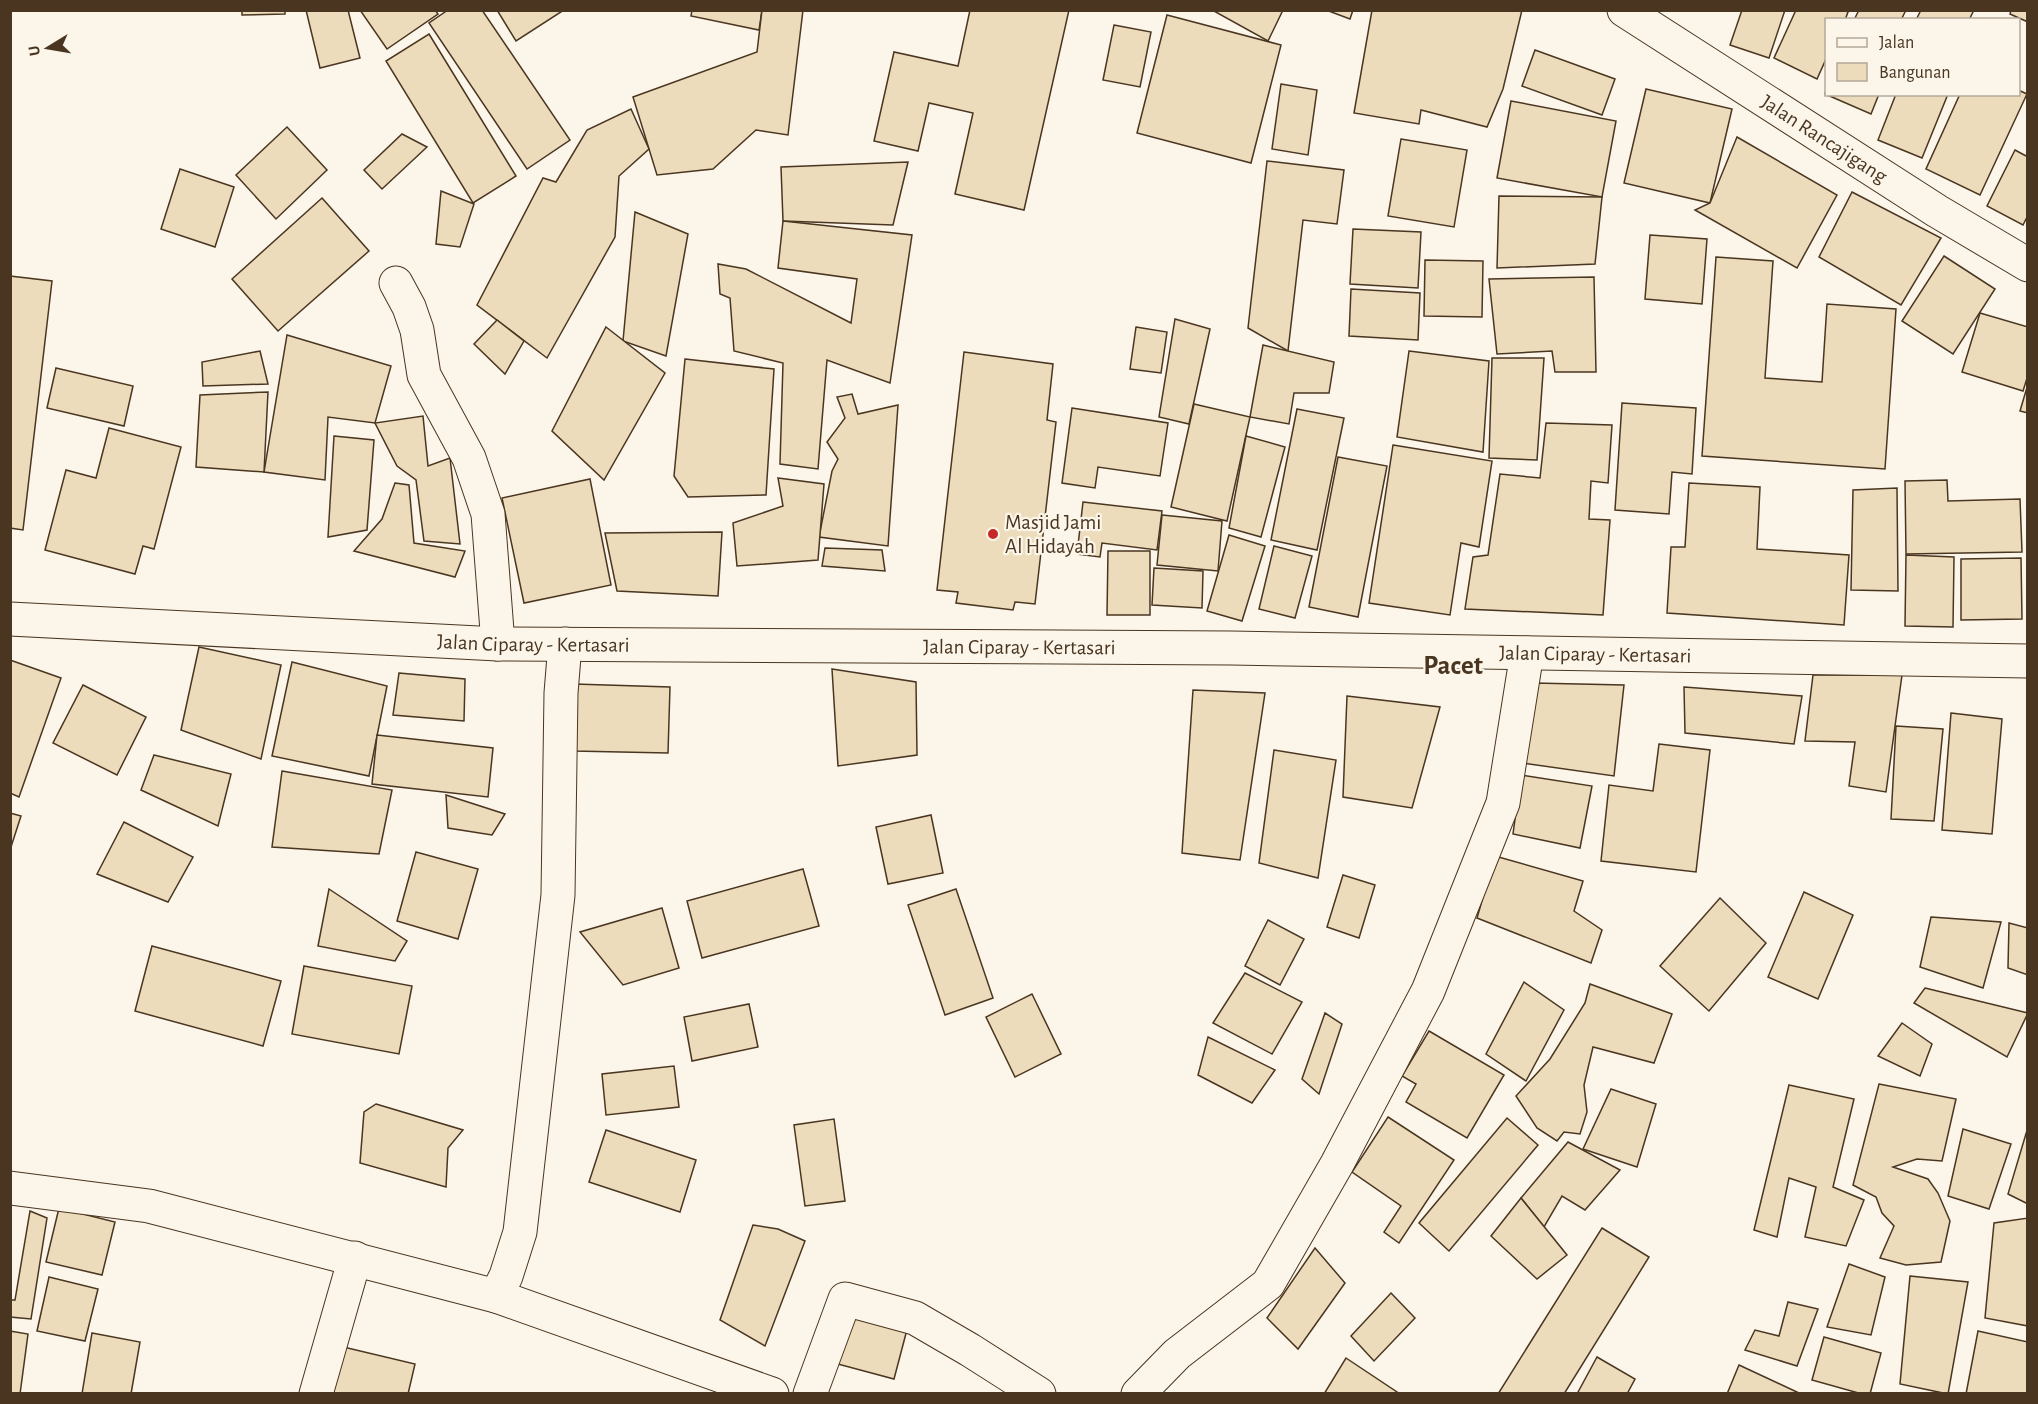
<svg xmlns="http://www.w3.org/2000/svg" width="2038" height="1404" viewBox="0 0 2038 1404" font-family="'Alegreya Sans',sans-serif">
	<style>
		.building { fill: #ecdcbc; stroke: #4a3520; stroke-width: 1.5 }
		.lines { fill: none; stroke-linecap: round; stroke-linejoin: round }
		.minor-casing { stroke: #4a3520; stroke-width: 35 }
		.secondary-casing { stroke: #4a3520; stroke-width: 35 }
		.minor { stroke: #fbf6e9; stroke-width: 33 }
		.secondary { stroke: #fbf6e9; stroke-width: 33 }
		.poi-dot { fill: #c62828; stroke: #fbf6e9; stroke-width: 2 }
		.labels { text-anchor: middle; dominant-baseline: central; stroke-width: 4.5; stroke-linejoin: round; paint-order: stroke }
		.street-label { font-size: 21px; fill: #4a3520; stroke: #fbf6e9 }
		.poi-label { font-size: 21px; fill: #4a3520; stroke: #fbf6e9; text-anchor: start }
		.district-label { font-size: 27px; font-weight: bold; fill: #4a3520; stroke: #fbf6e9 }
	</style>
	<rect width="100%" height="100%" fill="#fbf6e9"/>
	<g class="building">
		<path d="M242,10H285V14L242,15Z"/>
		<path d="M306,10H348L360,58L320,68Z"/>
		<path d="M360,10H435L438,14L387,49Z"/>
		<path d="M448,10H482L570,140L527,169L429,23Z"/>
		<path d="M497,10H564L516,41Z"/>
		<path d="M692,10H762L759,30L691,16Z"/>
		<path d="M762,10H803L788,135L756,130L713,169L657,175L633,97L757,52Z"/>
		<path d="M970,10H1069L1024,210L955,194L973,113L929,103L918,151L874,141L894,52L958,66Z"/>
		<path d="M1212,10H1283L1268,41Z"/>
		<path d="M1326,10H1353L1350,19Z"/>
		<path d="M1372,10H1522L1503,89L1487,127L1421,110L1419,124L1354,113Z"/>
		<path d="M1742,10H1785L1769,58L1730,45Z"/>
		<path d="M1796,10H1844L1848,12L1845,20H1826V59L1817,79L1774,58Z"/>
		<path d="M1859,10H1906L1901,20H1854Z"/>
		<path d="M1921,10H1974L1969,20H1916Z"/>
		<path d="M2011,10H2028V22L2010,14Z"/>
		<path d="M1167,15L1281,45L1251,163L1137,133Z"/>
		<path d="M1114,25L1151,32L1140,87L1103,80Z"/>
		<path d="M429,34L516,176L473,203L386,61Z"/>
		<path d="M1535,50L1615,79L1602,115L1522,86Z"/>
		<path d="M1281,84L1317,90L1308,155L1272,149Z"/>
		<path d="M1646,89L1732,109L1710,203L1624,183Z"/>
		<path d="M1826,90V94H1879L1871,114L1825,94Z"/>
		<path d="M2018,90L2027,94L1980,195L1926,169L1960,94H2018Z"/>
		<path d="M1896,94H1948L1922,158L1878,140Z"/>
		<path d="M1511,101L1616,121L1602,197L1497,178Z"/>
		<path d="M631,109L649,149L619,176L615,237L547,358L477,305L543,178L556,182L587,130Z"/>
		<path d="M287,127L327,170L276,219L236,175Z"/>
		<path d="M402,134L427,147L382,189L364,170Z"/>
		<path d="M1737,137L1837,195L1797,268L1695,210L1710,203Z"/>
		<path d="M1401,139L1467,150L1454,227L1388,216Z"/>
		<path d="M2015,150L2028,157V215L2023,225L1987,206Z"/>
		<path d="M1267,161L1344,170L1337,224L1303,220L1288,351L1248,328Z"/>
		<path d="M908,162L893,225L783,221L781,167Z"/>
		<path d="M180,169L234,187L215,247L161,229Z"/>
		<path d="M441,191L474,204L460,247L436,244Z"/>
		<path d="M1852,192L1941,238L1901,305L1819,257Z"/>
		<path d="M1499,196L1602,197L1595,264L1497,268Z"/>
		<path d="M322,198L369,251L278,331L232,279Z"/>
		<path d="M635,212L688,234L666,356L623,341Z"/>
		<path d="M783,221L912,235L890,383L827,360L818,469L780,464L783,363L734,351L730,298L720,294L718,264L746,269L851,323L857,279L778,268Z"/>
		<path d="M1353,229L1421,232L1418,288L1350,284Z"/>
		<path d="M1650,235L1707,239L1702,304L1645,299Z"/>
		<path d="M1944,256L1995,289L1953,354L1902,321Z"/>
		<path d="M1716,257L1773,261L1765,378L1822,382L1827,304L1896,309L1885,469L1702,456Z"/>
		<path d="M1425,260L1483,261L1482,317L1424,316Z"/>
		<path d="M10,276L52,281L23,530L10,528Z"/>
		<path d="M1594,277L1596,372H1555L1552,351L1497,354L1489,279Z"/>
		<path d="M1351,289L1420,293L1418,340L1349,336Z"/>
		<path d="M1980,313L2028,327V375L2023,391L1962,372Z"/>
		<path d="M1175,319L1210,329L1189,424L1159,417Z"/>
		<path d="M497,320L524,341L505,374L474,344Z"/>
		<path d="M606,327L665,373L604,480L552,431Z"/>
		<path d="M1136,327L1167,332L1161,373L1130,369Z"/>
		<path d="M287,335L391,366L375,423L328,417L325,480L264,472Z"/>
		<path d="M1263,345L1334,362L1329,393H1294L1289,424L1250,417Z"/>
		<path d="M260,351L268,384L203,386L202,362Z"/>
		<path d="M1409,351L1489,361L1483,452L1397,437Z"/>
		<path d="M964,352L1053,364L1047,420L1056,422L1035,604L1015,602L1013,610L956,603L958,592L937,590Z"/>
		<path d="M1492,358H1544L1537,460L1489,458Z"/>
		<path d="M685,359L774,369L766,495L688,497L674,476Z"/>
		<path d="M56,368L133,386L124,426L47,408Z"/>
		<path d="M2028,384V413L2020,411Z"/>
		<path d="M268,392L264,472L196,467L200,395Z"/>
		<path d="M852,394L858,414L898,405L888,546L819,537L832,471L838,459L827,442L845,418L837,397Z"/>
		<path d="M1622,403L1696,408L1692,474L1672,472L1669,514L1615,510Z"/>
		<path d="M1194,404L1250,417L1227,521L1171,507Z"/>
		<path d="M1072,408L1168,423L1160,476L1098,467L1095,488L1062,483Z"/>
		<path d="M1297,409L1344,418L1317,550L1271,540Z"/>
		<path d="M423,416L428,466L450,458L460,544L424,541L416,480L397,466L375,423Z"/>
		<path d="M1546,423L1612,425L1608,483L1591,481L1589,519L1610,520L1603,615L1465,609L1473,557L1488,555L1500,474L1540,478Z"/>
		<path d="M109,428L181,447L154,549L143,546L135,574L45,550L66,470L96,478Z"/>
		<path d="M334,436L374,440L367,530L328,537Z"/>
		<path d="M1246,436L1285,447L1261,537L1229,528Z"/>
		<path d="M1393,445L1492,461L1479,547L1461,543L1450,615L1369,603Z"/>
		<path d="M1338,457L1387,466L1358,617L1309,607Z"/>
		<path d="M778,478L824,484L818,560L737,566L733,523L783,506Z"/>
		<path d="M590,479L611,585L524,603L502,498Z"/>
		<path d="M1947,480L1948,501L2020,499L2022,552L1906,554L1905,481Z"/>
		<path d="M395,483L409,485L414,543L465,551L455,577L354,551L382,519Z"/>
		<path d="M1689,483L1760,487L1757,549L1849,555L1844,625L1667,613L1671,547H1685Z"/>
		<path d="M1897,488L1898,591L1851,590L1853,490Z"/>
		<path d="M1083,502L1162,511L1157,550L1102,543L1100,557L1077,554Z"/>
		<path d="M1162,515L1222,521L1218,571L1157,565Z"/>
		<path d="M722,532L718,596L617,591L605,533Z"/>
		<path d="M1229,535L1265,546L1242,621L1207,611Z"/>
		<path d="M1274,546L1312,556L1295,618L1259,609Z"/>
		<path d="M825,548L882,550L885,571L822,566Z"/>
		<path d="M1108,551H1150V615H1107Z"/>
		<path d="M1906,555L1954,557L1953,627L1905,626Z"/>
		<path d="M2021,558L2022,619L1961,620V559Z"/>
		<path d="M1154,568L1203,571L1202,608L1152,605Z"/>
		<path d="M199,647L281,665L261,759L181,730Z"/>
		<path d="M10,660L61,678L19,797L10,793Z"/>
		<path d="M292,662L387,686L369,776L272,756Z"/>
		<path d="M832,669L916,682L917,755L838,766Z"/>
		<path d="M399,673L465,679L464,721L393,715Z"/>
		<path d="M1813,675H1902L1886,792L1849,786L1855,742L1805,741Z"/>
		<path d="M1533,683L1624,685L1614,776L1522,763Z"/>
		<path d="M574,684L670,687L668,753L573,751Z"/>
		<path d="M83,685L146,717L117,775L53,743Z"/>
		<path d="M1684,687L1802,696L1794,744L1685,733Z"/>
		<path d="M1193,690L1265,693L1240,860L1182,853Z"/>
		<path d="M1347,696L1440,707L1412,808L1343,797Z"/>
		<path d="M1951,713L2002,719L1992,834L1942,830Z"/>
		<path d="M1896,726L1943,729L1934,821L1891,819Z"/>
		<path d="M377,735L493,748L488,797L372,784Z"/>
		<path d="M1659,744L1710,750L1696,872L1601,861L1609,785L1653,791Z"/>
		<path d="M1274,750L1336,760L1318,878L1259,863Z"/>
		<path d="M154,755L231,774L218,826L141,790Z"/>
		<path d="M282,771L392,790L379,854L272,847Z"/>
		<path d="M1521,775L1592,786L1580,848L1513,834Z"/>
		<path d="M446,795L505,814L492,835L448,828Z"/>
		<path d="M10,813L21,816L10,850Z"/>
		<path d="M931,815L943,873L888,884L876,827Z"/>
		<path d="M124,822L193,857L168,902L97,874Z"/>
		<path d="M416,852L478,869L458,939L397,921Z"/>
		<path d="M1495,856L1583,881L1574,911L1602,930L1591,963L1477,918Z"/>
		<path d="M803,869L819,926L702,958L687,901Z"/>
		<path d="M1343,875L1375,885L1359,938L1327,927Z"/>
		<path d="M329,889L407,941L395,961L318,946Z"/>
		<path d="M956,889L993,998L945,1015L908,905Z"/>
		<path d="M1804,892L1853,915L1818,999L1768,977Z"/>
		<path d="M1720,898L1766,943L1709,1011L1660,966Z"/>
		<path d="M662,908L679,968L623,985L580,932Z"/>
		<path d="M1931,917L2001,922L1983,988L1920,967Z"/>
		<path d="M1268,920L1304,939L1280,985L1245,966Z"/>
		<path d="M2009,923L2028,928V975L2008,968Z"/>
		<path d="M152,946L281,981L263,1046L135,1011Z"/>
		<path d="M304,966L412,986L399,1054L292,1034Z"/>
		<path d="M1245,973L1302,1002L1272,1054L1213,1023Z"/>
		<path d="M1524,982L1564,1010L1526,1081L1486,1054Z"/>
		<path d="M1590,984L1672,1014L1654,1063L1593,1047L1584,1085L1587,1112L1580,1134L1564,1132L1557,1141L1537,1128L1516,1096L1550,1059L1585,1003Z"/>
		<path d="M1925,988L2028,1013L2007,1057L1914,1003Z"/>
		<path d="M1032,994L1061,1054L1015,1077L986,1017Z"/>
		<path d="M749,1004L758,1047L692,1061L684,1017Z"/>
		<path d="M1325,1013L1342,1024L1319,1094L1302,1079Z"/>
		<path d="M1902,1023L1932,1044L1920,1076L1878,1056Z"/>
		<path d="M1429,1031L1504,1075L1467,1138L1406,1102L1416,1084L1402,1076Z"/>
		<path d="M1208,1037L1275,1070L1252,1103L1198,1075Z"/>
		<path d="M674,1066L679,1107L606,1115L602,1074Z"/>
		<path d="M1879,1084L1956,1099L1942,1161L1917,1159L1893,1167L1928,1179L1938,1193L1950,1221L1941,1262L1906,1265L1880,1258L1894,1226L1882,1213L1876,1197L1853,1185Z"/>
		<path d="M1789,1085L1854,1099L1833,1187L1864,1200L1846,1246L1805,1237L1816,1187L1789,1178L1777,1237L1754,1230Z"/>
		<path d="M1611,1089L1656,1104L1637,1167L1583,1149Z"/>
		<path d="M376,1104L463,1130L448,1148L446,1187L360,1163L364,1112Z"/>
		<path d="M1388,1117L1454,1160L1399,1243L1384,1232L1401,1206L1352,1172Z"/>
		<path d="M1507,1118L1538,1145L1449,1251L1419,1223Z"/>
		<path d="M834,1119L845,1201L805,1206L794,1125Z"/>
		<path d="M2028,1127V1204L2008,1194Z"/>
		<path d="M1963,1129L2011,1144L1989,1209L1948,1196Z"/>
		<path d="M606,1130L696,1160L680,1212L589,1182Z"/>
		<path d="M1568,1142L1620,1170L1585,1210L1562,1196L1544,1227L1521,1198Z"/>
		<path d="M1521,1198L1567,1255L1537,1279L1491,1236Z"/>
		<path d="M59,1208L115,1222L102,1275L46,1262Z"/>
		<path d="M30,1211L47,1218L31,1319L10,1317V1300H15Z"/>
		<path d="M2028,1218V1326L1985,1318L1994,1223Z"/>
		<path d="M753,1225L778,1229L805,1241L765,1346L720,1320Z"/>
		<path d="M1602,1228L1649,1257L1564,1394H1498Z"/>
		<path d="M1315,1248L1345,1283L1298,1349L1267,1318Z"/>
		<path d="M1849,1264L1885,1277L1871,1335L1827,1327Z"/>
		<path d="M1910,1276L1968,1282L1948,1394L1900,1384Z"/>
		<path d="M49,1277L98,1289L85,1341L37,1331Z"/>
		<path d="M1391,1293L1415,1318L1374,1361L1351,1336Z"/>
		<path d="M1788,1302L1818,1309L1797,1366L1745,1350L1755,1330L1779,1336Z"/>
		<path d="M848,1306L909,1322L894,1379L834,1363Z"/>
		<path d="M10,1331L28,1334L20,1394H10Z"/>
		<path d="M1978,1331L2028,1342V1394H1966Z"/>
		<path d="M92,1333L140,1342L131,1394H82Z"/>
		<path d="M1824,1337L1881,1353L1870,1394H1862L1812,1380Z"/>
		<path d="M335,1345L415,1364L408,1394H323Z"/>
		<path d="M1597,1357L1635,1379L1627,1394H1577Z"/>
		<path d="M1346,1358L1400,1394H1324Z"/>
		<path d="M1739,1365L1799,1393V1394H1727Z"/>
	</g>
	<g class="lines">
		<g class="minor-casing">
			<g id="minor">
				<path d="M396,283L409,307L417,330L424,375L469,458L488,514L498,644"/>
				<path d="M10,1188L149,1206L496,1296L506,1276L520,1232L558,895L561,693L565,644"/>
				<path d="M496,1296L772,1394"/>
				<path d="M316,1394L355,1258"/>
				<path d="M810,1394L845,1299L915,1318L970,1350L1039,1394"/>
				<path d="M1138,1394L1177,1354L1268,1284L1337,1164L1428,991L1503,803L1527,653"/>
			</g>
		</g>
		<g class="secondary-casing">
			<g id="secondary">
				<path id="s1" d="M1624,10L1937,211L2028,265"/>
				<path id="s2" d="M10,619L498,644L1231,648L2028,661"/>
			</g>
		</g>
		<use href="#minor" class="minor"/>
		<use href="#secondary" class="secondary"/>
	</g>
	<circle class="poi-dot" cx="993" cy="534" r="6"/>
	<g class="labels">
		<g class="street-label">
			<text stroke="none"><textPath href="#s1" startOffset="238">Jalan Rancajigang</textPath></text>
			<text stroke="none"><textPath href="#s2" startOffset="524">Jalan Ciparay - Kertasari</textPath></text>
			<text stroke="none"><textPath href="#s2" startOffset="1010">Jalan Ciparay - Kertasari</textPath></text>
			<text stroke="none"><textPath href="#s2" startOffset="1586">Jalan Ciparay - Kertasari</textPath></text>
		</g>
		<g class="poi-label">
			<text x="1005" y="522">Masjid Jami<tspan x="1005" dy="24">Al Hidayah</tspan></text>
		</g>
		<g class="district-label">
			<text x="1453" y="665">Pacet</text>
		</g>
	</g>
	<rect width="2038" height="1404" fill="none" stroke="#4a3520" stroke-width="24"/>
	<rect x="1825" y="18" width="195" height="78" fill="#fbf6e9" stroke="#b4a999" stroke-width="1.5"/>
	<rect x="1837" y="38" width="30" height="9" fill="#fbf6e9" stroke="#b4a999" stroke-width="1.5"/>
	<text x="1879" y="48" font-size="18" fill="#4a3520">Jalan</text>
	<rect x="1837" y="63" width="30" height="18" fill="#ecdcbc" stroke="#b4a999" stroke-width="1.5"/>
	<text x="1879" y="78" font-size="18" fill="#4a3520">Bangunan</text>
	<g transform="translate(48 48) rotate(259)" stroke="#fbf6e9" stroke-width="4.5" paint-order="stroke">
	<path d="M0-4.5L10 22L0 15L-10 22Z" fill="#4a3520"/>
	<text y="-9" font-size="16" font-weight="bold" text-anchor="middle" fill="#4a3520">U</text>
	</g>
</svg>
